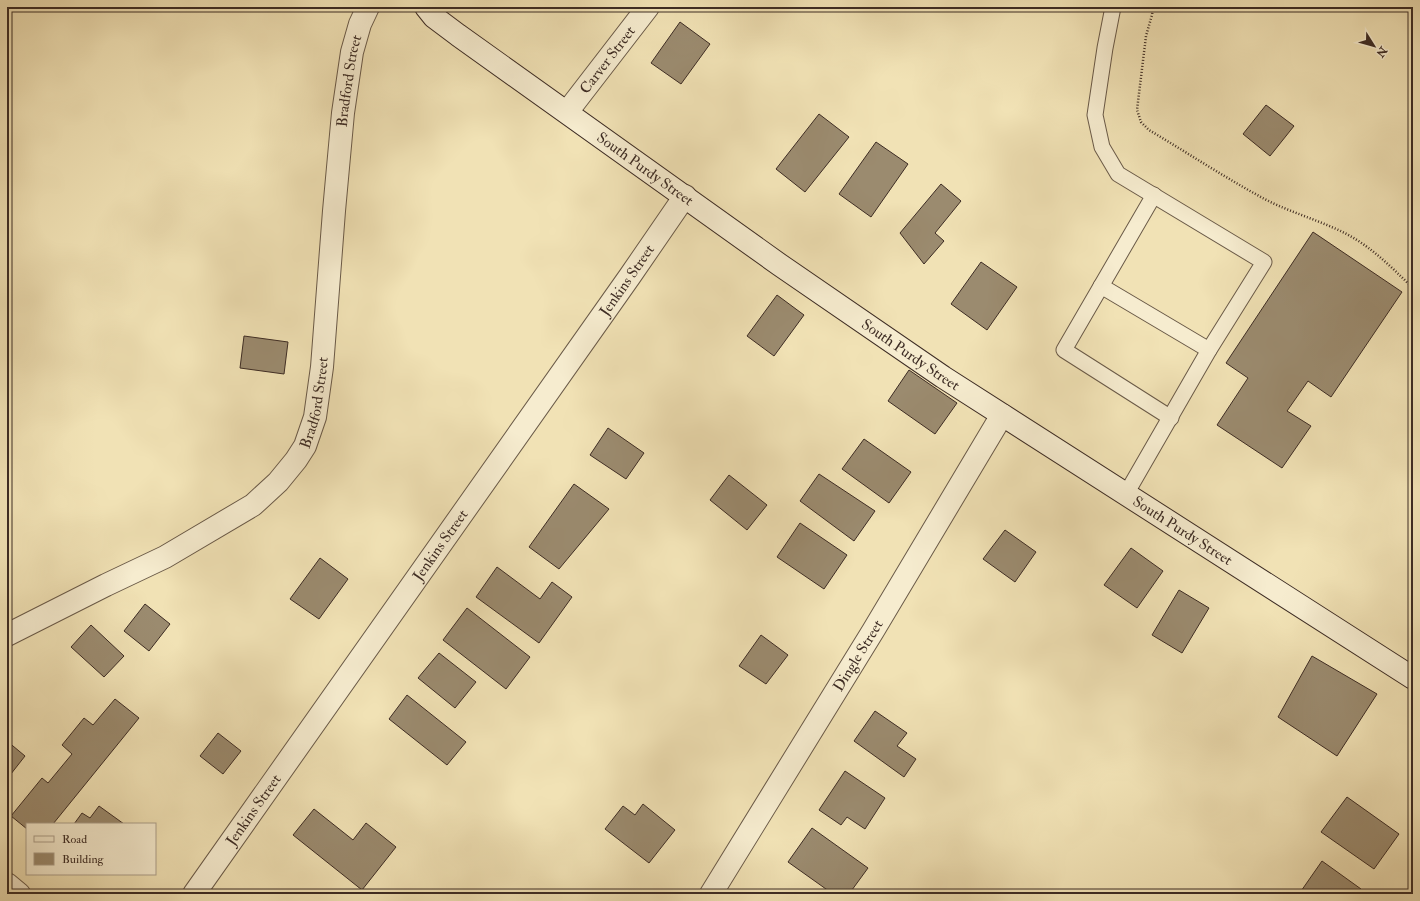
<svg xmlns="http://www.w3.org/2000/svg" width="1420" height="901" viewBox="0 0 1420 901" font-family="'IM FELL Double Pica',serif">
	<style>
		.building { fill: #9b8b6f; stroke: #3d2c24 }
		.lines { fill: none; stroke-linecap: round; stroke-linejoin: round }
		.lane-casing { stroke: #6a5a48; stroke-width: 17 }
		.street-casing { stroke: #6a5a48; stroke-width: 24 }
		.secondary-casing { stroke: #3d2c24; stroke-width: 24 }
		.path { stroke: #3d2c24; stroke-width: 2.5; stroke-dasharray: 1 2; stroke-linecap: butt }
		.lane { stroke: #f6eccf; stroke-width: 15 }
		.street { stroke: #f6eccf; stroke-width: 22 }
		.secondary { stroke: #f6eccf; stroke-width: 22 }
		.labels { text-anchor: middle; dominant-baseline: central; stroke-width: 4; stroke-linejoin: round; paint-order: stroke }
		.street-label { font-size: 15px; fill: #3d2c24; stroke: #f6eccf }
	</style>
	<rect width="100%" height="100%" fill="#f1e2b5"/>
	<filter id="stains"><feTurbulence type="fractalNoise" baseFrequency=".005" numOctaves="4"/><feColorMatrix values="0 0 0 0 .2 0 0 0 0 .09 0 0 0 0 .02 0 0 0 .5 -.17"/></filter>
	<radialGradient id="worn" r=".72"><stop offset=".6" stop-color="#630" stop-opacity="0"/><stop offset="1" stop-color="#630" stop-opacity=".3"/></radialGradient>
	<g class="building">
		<path d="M680,22L710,44L681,84L651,63Z"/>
		<path d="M1266,105L1294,126L1270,156L1243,134Z"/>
		<path d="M819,114L849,137L805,192L776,169Z"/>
		<path d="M876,142L908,164L871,217L839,194Z"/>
		<path d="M941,184L961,201L935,233L944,241L924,264L900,233Z"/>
		<path d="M1313,232L1402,292L1331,397L1308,381L1287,411L1311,426L1282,468L1217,425L1248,378L1226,363Z"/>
		<path d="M981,262L1017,287L987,330L951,304Z"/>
		<path d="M777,295L804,315L774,356L747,336Z"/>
		<path d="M244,336L288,342L284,374L240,368Z"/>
		<path d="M909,370L957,403L935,434L888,401Z"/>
		<path d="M608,428L644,453L626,479L590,455Z"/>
		<path d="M864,439L911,472L889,503L842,469Z"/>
		<path d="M819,474L875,511L854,541L800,501Z"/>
		<path d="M729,475L767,505L747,530L710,500Z"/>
		<path d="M574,484L609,509L559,569L529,547Z"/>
		<path d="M800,523L847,555L824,589L777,557Z"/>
		<path d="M1005,530L1036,552L1015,582L983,559Z"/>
		<path d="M1131,548L1163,571L1137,608L1104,585Z"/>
		<path d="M320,558L348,579L319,619L290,599Z"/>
		<path d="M497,567L540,599L552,582L572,597L539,643L476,597Z"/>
		<path d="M1179,590L1209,608L1182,653L1152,635Z"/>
		<path d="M145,604L170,624L149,651L124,631Z"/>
		<path d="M467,608L530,657L506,689L443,640Z"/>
		<path d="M91,625L124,656L104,677L71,647Z"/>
		<path d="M761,635L788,655L766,684L739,666Z"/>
		<path d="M439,653L476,682L455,708L418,678Z"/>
		<path d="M1312,656L1377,694L1337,756L1278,717Z"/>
		<path d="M407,695L466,742L447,765L389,719Z"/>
		<path d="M115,699L139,718L53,824H27V829L11,816L42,778L48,783L72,754L62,745L84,718L93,725Z"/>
		<path d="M875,711L907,733L897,746L916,759L904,777L854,741Z"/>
		<path d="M218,733L241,751L223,774L200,756Z"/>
		<path d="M7,741L25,756L7,779Z"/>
		<path d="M845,771L885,798L865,829L847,817L841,825L819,810Z"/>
		<path d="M1347,797L1399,834L1374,869L1321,832Z"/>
		<path d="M643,804L675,830L649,863L605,829L623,806L635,815Z"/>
		<path d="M99,806L124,824H74L82,813L90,818Z"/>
		<path d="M314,809L353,840L366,823L396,847L362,890L293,835Z"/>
		<path d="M812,828L868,868L849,894H833L788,862Z"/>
		<path d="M1322,861L1361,889L1358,894H1299Z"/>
	</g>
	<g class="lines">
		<g class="lane-casing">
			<g id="lane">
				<path d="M1113,7L1105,48L1095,115L1102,147L1118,174L1264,262L1209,350L1126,494"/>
				<path d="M1154,195L1064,350L1171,418"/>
				<path d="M1101,286L1209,350"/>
			</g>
		</g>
		<g class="street-casing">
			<g id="street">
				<path id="s1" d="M567,112L648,7"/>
				<path id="s2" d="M7,635L106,585L165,557L253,505L278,482L296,460L305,446L315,417L322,367L334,211L343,113L352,52L360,24L368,7"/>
				<path d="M7,884L19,894"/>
				<path id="s3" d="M194,894L630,276L685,196"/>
				<path id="s4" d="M711,894L873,631L1002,415"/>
			</g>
		</g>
		<g class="secondary-casing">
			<g id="secondary">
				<path id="s5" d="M426,7L434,17L458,35L780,265L943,377L1413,678"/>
			</g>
		</g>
		<g class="path">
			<path d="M1153,7L1152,15L1146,36L1137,110L1141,122L1149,130C1186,152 1221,175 1259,196C1282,209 1309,217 1334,228C1367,242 1388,264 1413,288"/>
			<path d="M1305,7L1314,9H1352L1358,7"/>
		</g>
		<use href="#lane" class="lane"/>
		<use href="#street" class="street"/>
		<use href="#secondary" class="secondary"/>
	</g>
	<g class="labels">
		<g class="street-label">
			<text stroke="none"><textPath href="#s1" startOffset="66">Carver Street</textPath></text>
			<text stroke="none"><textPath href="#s2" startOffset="726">Bradford Street</textPath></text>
			<text stroke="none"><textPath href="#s5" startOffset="273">South Purdy Street</textPath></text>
			<text stroke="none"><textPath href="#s3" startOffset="751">Jenkins Street</textPath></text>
			<text stroke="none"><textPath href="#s5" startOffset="597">South Purdy Street</textPath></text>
			<text stroke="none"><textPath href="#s2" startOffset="402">Bradford Street</textPath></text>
			<text stroke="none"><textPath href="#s5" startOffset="921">South Purdy Street</textPath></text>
			<text stroke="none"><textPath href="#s3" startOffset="427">Jenkins Street</textPath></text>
			<text stroke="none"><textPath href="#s4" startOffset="280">Dingle Street</textPath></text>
			<text stroke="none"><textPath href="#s3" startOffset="103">Jenkins Street</textPath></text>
		</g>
	</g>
	<rect width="1420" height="901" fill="none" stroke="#f1e2b5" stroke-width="24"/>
	<rect x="8" y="8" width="1404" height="885" fill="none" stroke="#3d2c24" stroke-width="2"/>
	<rect x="12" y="12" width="1396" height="877" fill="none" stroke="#3d2c24"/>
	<rect x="26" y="823" width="130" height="52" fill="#f6eccf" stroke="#ac9f8b"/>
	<rect x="34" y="836" width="20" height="6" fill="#f6eccf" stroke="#ac9f8b"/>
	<text x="62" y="843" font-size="12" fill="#3d2c24">Road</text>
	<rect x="34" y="853" width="20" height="12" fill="#9b8b6f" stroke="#ac9f8b"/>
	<text x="62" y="863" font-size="12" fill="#3d2c24">Building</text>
	<g transform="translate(1374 46) rotate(127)" stroke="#f6eccf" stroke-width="3" paint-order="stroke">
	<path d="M0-3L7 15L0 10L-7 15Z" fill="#3d2c24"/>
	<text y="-6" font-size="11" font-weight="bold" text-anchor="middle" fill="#3d2c24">N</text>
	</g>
	<rect width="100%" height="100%" filter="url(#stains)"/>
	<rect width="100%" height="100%" fill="url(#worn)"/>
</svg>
